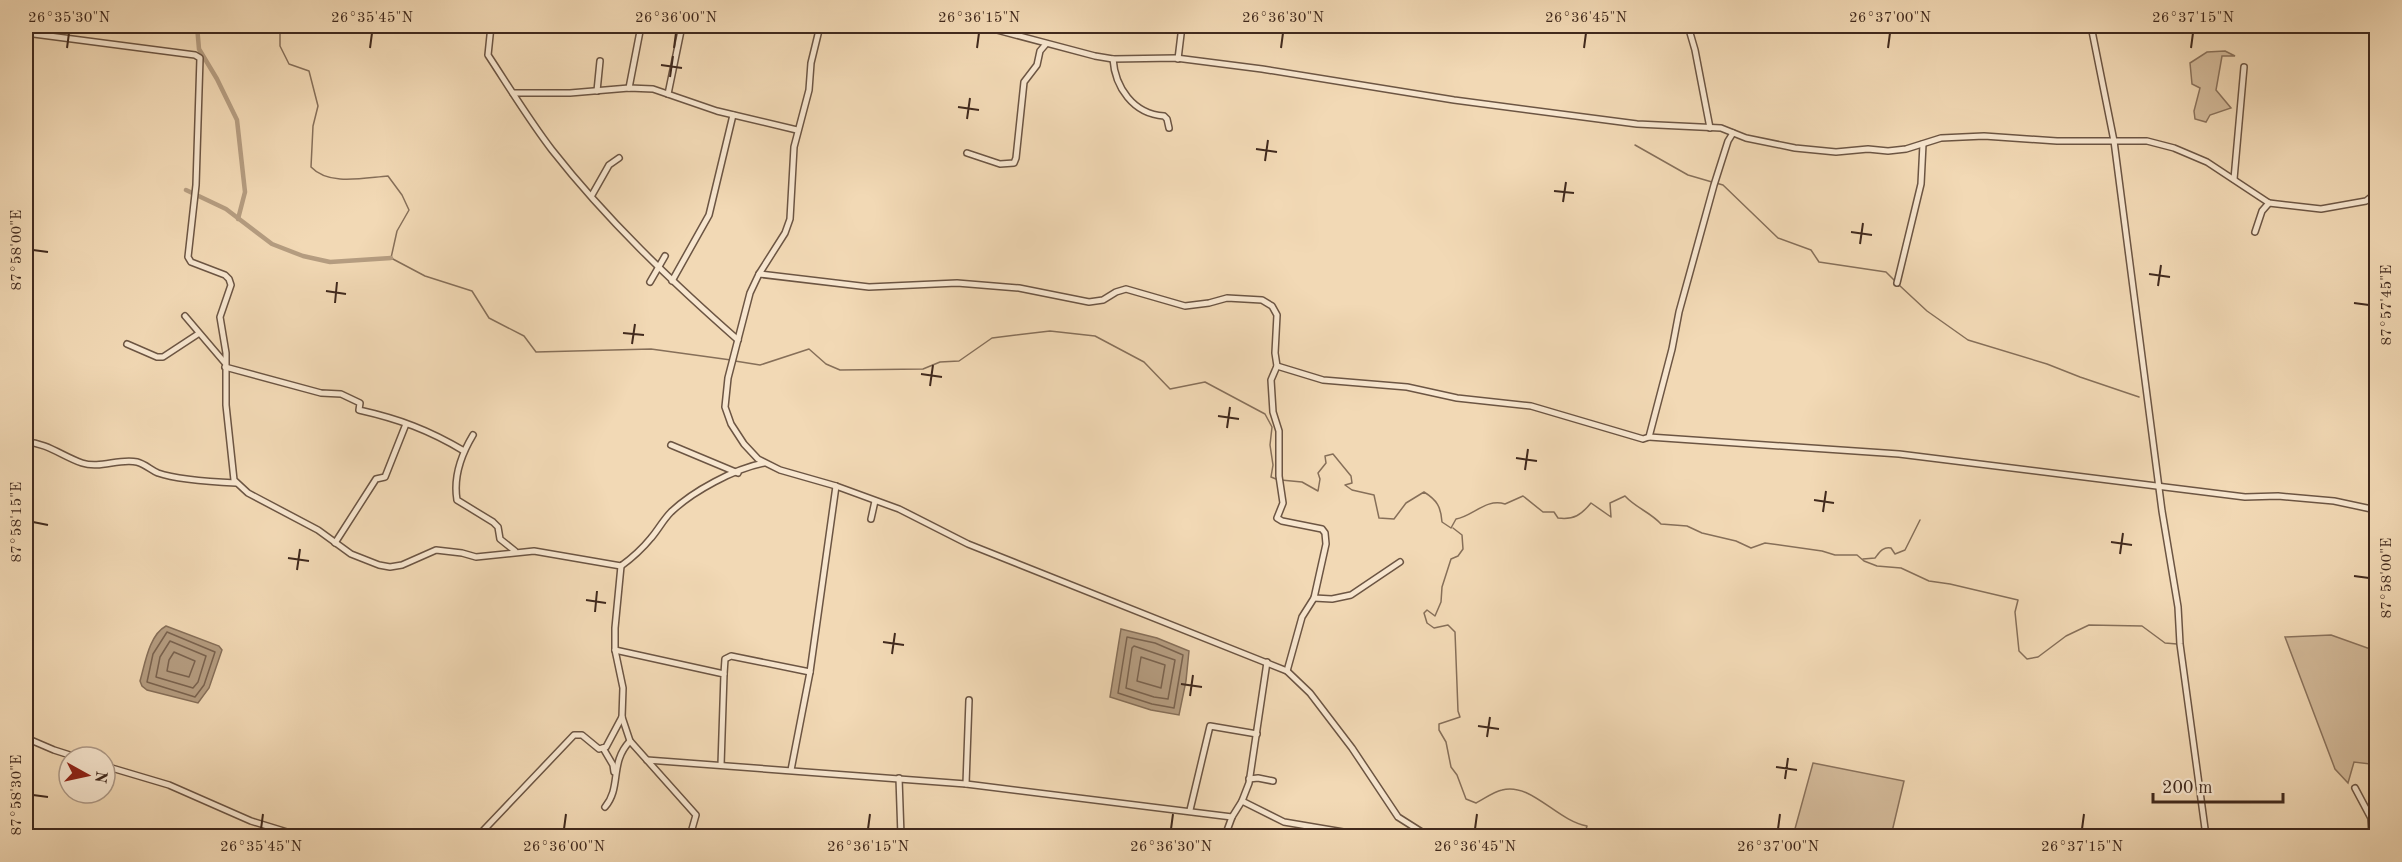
<svg xmlns="http://www.w3.org/2000/svg" width="2402" height="862" viewBox="0 0 2402 862" font-family="'Old Standard TT',serif">
	<style>
		.green { fill: #d4bb9b; stroke: #8a725c; stroke-width: 1.5 }
		.water { fill: #b59d81; stroke: #866f59; stroke-width: 1.5 }
		.lines { fill: none; stroke-linecap: round; stroke-linejoin: round }
		.shore { stroke: #7a634f; stroke-width: 1.5 }
		.stream { stroke: #866f59; stroke-width: 1.5 }
		.canal { stroke: #b59d81; stroke-width: 4.5 }
		.minor-casing { stroke: #6c5543; stroke-width: 8 }
		.minor { stroke: #f7e6cf; stroke-width: 5 }
		.ticks { fill: none; stroke: #40291d; stroke-width: 2 }
		.neatline { fill: none; stroke: #40291d; stroke-width: 2 }
		.ticks-label { font-size: 15px; text-anchor: middle; fill: #40291d }
	</style>
	<rect width="100%" height="100%" fill="#f2d9b5"/>
	<filter id="stains"><feTurbulence type="fractalNoise" baseFrequency=".00333" numOctaves="4"/><feColorMatrix values="0 0 0 0 .2 0 0 0 0 .09 0 0 0 0 .02 0 0 0 .5 -.17"/></filter>
	<radialGradient id="worn" r=".72"><stop offset=".6" stop-color="#630" stop-opacity="0"/><stop offset="1" stop-color="#630" stop-opacity=".3"/></radialGradient>
	<g class="green">
		<path d="M2225,51L2235,56H2222L2216,90L2231,108L2210,115L2206,122L2195,119L2194,111L2200,88L2192,84L2190,63L2207,52Z"/>
		<path d="M2331,635L2376,651V735L2370,764L2354,762L2348,783L2335,769L2285,637Z"/>
		<path d="M1813,763L1904,781L1891,836H1793Z"/>
	</g>
	<g class="water">
		<path d="M166,626L219,646L222,650L209,688L198,703L147,690L142,686L140,681C145,664 149,635 166,626Z"/>
		<path d="M1121,629L1157,638L1189,651L1186,681L1179,715L1151,710L1110,697Z"/>
	</g>
	<g class="lines">
		<g class="shore">
			<path d="M167,632L215,652L204,685L195,697L147,682L153,654Z"/>
			<path d="M1127,637L1155,643L1183,655L1174,708L1152,704L1118,693Z"/>
			<path d="M170,641L206,656L198,682L193,688L156,677L160,657Z"/>
			<path d="M1134,646L1175,660L1168,699L1154,697L1126,688L1132,648Z"/>
			<path d="M174,652L195,661L189,677L167,671L169,660Z"/>
			<path d="M1141,657L1165,665L1161,688L1137,681Z"/>
		</g>
		<g class="stream">
			<path d="M280,26V46L289,64L309,71L318,106L313,126L311,167C329,186 363,178 388,176L402,195L409,210L397,231L391,258L425,276L472,291L489,318L524,336L536,352L651,349L731,360"/>
			<path d="M1635,145L1688,175L1712,182"/>
			<path d="M1716,183L1723,185L1778,238L1811,250L1819,262L1886,272L1895,281"/>
			<path d="M1899,285L1927,311L1968,340L2047,364L2080,377L2139,397"/>
			<path d="M735,361L760,365L809,349L826,364L840,370L923,369L940,362L959,361L992,338L1050,331L1095,336L1144,362L1170,389L1205,382L1265,414L1272,427L1270,445L1273,465L1271,477L1276,479"/>
			<path d="M1281,480L1302,482L1318,491L1320,479L1318,473L1326,463L1325,456L1333,454L1351,476L1352,483L1345,485L1352,490L1374,495L1379,518L1394,519L1406,503L1424,492C1437,500 1441,507 1442,522L1451,528L1456,519C1473,516 1486,498 1505,504L1523,496L1543,512H1554L1558,518C1574,520 1581,515 1591,503L1611,517L1610,503L1625,496C1636,508 1650,512 1661,524L1687,526L1702,533L1736,541L1751,548L1765,543L1822,551L1835,555H1857L1864,561L1877,566L1901,568L1929,581L1950,584L2018,600L2015,612L2019,651L2027,659L2038,657L2066,636L2089,625L2142,626L2165,643L2177,644"/>
			<path d="M1453,528L1462,535L1463,549L1458,556L1451,559L1442,587L1441,602L1435,616L1427,610L1424,613L1427,623L1434,628L1448,625L1455,632L1458,711L1460,717L1439,724V730L1446,742L1451,767L1457,775L1466,799L1476,803C1484,799 1493,792 1502,790C1531,782 1557,821 1587,826L1584,836"/>
			<path d="M1863,559L1875,558C1879,553 1883,546 1891,548L1895,554L1905,550L1920,520"/>
		</g>
		<g class="canal">
			<path d="M197,26L199,49L217,79L237,120L245,192L238,219"/>
			<path d="M186,190L226,209L272,244L303,256L330,262L391,258"/>
		</g>
		<g class="minor-casing">
			<g id="minor">
				<path d="M491,26L488,55C509,87 529,120 552,150C607,220 671,281 738,340"/>
				<path d="M820,26L811,63L809,90L794,147L790,219L785,233L759,274L750,293L728,378L725,407L731,424L744,444L758,459L780,470L836,486L899,509L968,544L1287,671L1310,693L1352,748L1398,817L1428,836"/>
				<path d="M982,26L1095,56L1113,59L1176,58L1262,69L1454,100L1637,124L1721,128L1746,138L1795,148L1836,152L1868,149L1888,151L1906,149L1941,138L1984,136L2057,141H2147L2174,148L2207,162L2269,203L2321,209L2366,201L2376,193"/>
				<path d="M1688,26L1695,50L1710,128"/>
				<path d="M2091,26L2114,141L2162,511L2178,607L2180,644L2206,836"/>
				<path d="M26,33L195,55L200,58L196,185L188,257L191,262L225,275L229,279L231,285L220,317L226,353V405L234,480L248,493L318,530L351,554L379,565L390,567L402,565L436,550L462,553L476,557L534,551L621,566C632,558 642,549 651,538C658,530 663,520 671,512C693,491 734,469 764,463"/>
				<path d="M1113,59C1115,87 1133,114 1164,116L1167,119L1169,128"/>
				<path d="M1178,59L1182,26"/>
				<path d="M629,88L641,26"/>
				<path d="M597,91L600,61"/>
				<path d="M513,93H570L629,88L653,89L717,111L797,130"/>
				<path d="M668,94L682,26"/>
				<path d="M967,153L1000,164L1014,163L1016,158L1024,82L1037,65L1040,51L1046,44"/>
				<path d="M2234,179L2244,67"/>
				<path d="M592,195L609,165L619,158"/>
				<path d="M2255,232L2262,211L2269,203"/>
				<path d="M759,274L869,287L957,283L1019,288L1089,302L1103,300L1116,292L1126,289L1185,306L1209,303L1227,298L1262,300L1272,306L1277,315L1275,353L1277,366L1271,380L1273,412L1279,431V476L1283,503L1277,518L1282,521L1322,529L1325,533L1326,544L1314,598L1302,617L1287,671"/>
				<path d="M672,281L709,215L733,115"/>
				<path d="M650,282L665,256"/>
				<path d="M1897,283L1921,184L1923,144"/>
				<path d="M185,316L225,363"/>
				<path d="M127,344L157,357H163L198,334"/>
				<path d="M1277,366L1323,380L1407,387L1457,398L1531,406L1643,439L1649,437L1672,349L1679,312L1714,185L1728,141L1733,133"/>
				<path d="M225,367L321,393L341,394L360,403L359,410C399,419 429,430 464,451"/>
				<path d="M473,435C461,455 453,476 457,500L493,522L498,527L500,539L515,551"/>
				<path d="M1649,437L1899,454L2245,497L2278,496L2334,501L2376,510"/>
				<path d="M26,442C47,443 62,456 82,463C100,469 119,458 137,462C145,464 151,470 158,473C178,480 215,482 236,483"/>
				<path d="M671,445L738,473"/>
				<path d="M871,519L875,501"/>
				<path d="M335,543L376,479L385,477L406,424"/>
				<path d="M621,566L615,628V650L623,688L622,717L630,741L696,815L690,836"/>
				<path d="M1314,598L1332,599L1351,595L1400,562"/>
				<path d="M615,650L724,674L721,765"/>
				<path d="M724,674L725,659L731,656L810,672L836,486"/>
				<path d="M26,738L54,750L76,757"/>
				<path d="M603,748L613,765L614,772"/>
				<path d="M647,760L966,784L1232,817"/>
				<path d="M105,766L169,785L251,821L300,836"/>
				<path d="M791,770L810,672"/>
				<path d="M899,778L901,836"/>
				<path d="M1249,779L1258,778L1273,781"/>
				<path d="M966,784L969,700"/>
				<path d="M2355,788L2371,818L2372,836"/>
				<path d="M1242,801L1284,822L1355,834L1357,836"/>
				<path d="M605,807C622,787 609,763 630,741"/>
				<path d="M1190,810L1210,726L1257,734"/>
				<path d="M478,836L574,735H582L599,749L606,747L622,717"/>
				<path d="M1225,836L1232,817L1242,801L1249,783L1267,662"/>
				<path d="M2024,836L2030,835L2059,836"/>
			</g>
		</g>
		<use href="#minor" class="minor"/>
	</g>
	<path class="ticks" d="M67,48L69,33M370,48L372,33M674,48L676,33M977,48L979,33M1281,48L1283,33M1584,48L1586,33M1888,48L1890,33M2191,48L2193,33M661,65L682,68M670,77L673,56M958,107L979,110M967,119L970,98M1256,149L1277,152M1265,161L1268,140M1554,191L1574,193M1563,202L1566,182M1851,232L1872,235M1860,244L1863,223M33,250L48,252M2149,274L2170,277M2158,286L2161,265M326,291L346,294M335,303L337,282M2354,303L2369,305M623,333L644,335M632,344L635,324M921,374L942,377M930,386L933,365M1218,416L1239,419M1227,428L1230,407M1516,458L1537,461M1525,470L1528,449M1814,500L1834,503M1823,512L1826,491M33,522L48,525M2111,542L2132,545M2120,554L2123,533M288,558L309,561M297,570L300,549M2354,576L2369,578M586,600L606,603M595,612L597,591M883,642L904,645M892,654L895,633M1181,684L1202,687M1190,696L1193,675M1478,726L1499,729M1487,737L1490,717M1776,767L1797,770M1785,779L1788,758M33,795L48,797M261,829L263,814M564,829L566,814M868,829L870,814M1171,829L1173,814M1475,829L1477,814M1778,829L1780,814M2082,829L2084,814"/>
	<rect width="2402" height="862" fill="none" stroke="#f2d9b5" stroke-width="66"/>
	<g transform="translate(87 775) rotate(98)"><circle r="28" fill="#f7e6cf" stroke="#ae9a88" stroke-width="1.5"/>
	<path d="M0-4.5L10 22L0 15L-10 22Z" fill="#8f2418"/>
	<text y="-9" font-size="16" font-weight="bold" text-anchor="middle" fill="#40291d">N</text>
	</g>
	<path d="M2153 793v9h130v-9" fill="none" stroke="#40291d" stroke-width="3"/>
	<text x="2162" y="793" font-size="18" fill="#40291d" stroke="#f7e6cf" stroke-width="4.5" paint-order="stroke">200 m</text>
	<rect x="33" y="33" width="2336" height="796" class="neatline"/>
	<g class="ticks-label">
		<text x="69" y="22">26°35'30"N</text>
		<text x="372" y="22">26°35'45"N</text>
		<text x="676" y="22">26°36'00"N</text>
		<text x="979" y="22">26°36'15"N</text>
		<text x="1283" y="22">26°36'30"N</text>
		<text x="1586" y="22">26°36'45"N</text>
		<text x="1890" y="22">26°37'00"N</text>
		<text x="2193" y="22">26°37'15"N</text>
		<text transform="translate(16 250) rotate(-90)" y="5">87°58'00"E</text>
		<text transform="translate(2386 305) rotate(-90)" y="5">87°57'45"E</text>
		<text transform="translate(16 522) rotate(-90)" y="5">87°58'15"E</text>
		<text transform="translate(2386 578) rotate(-90)" y="5">87°58'00"E</text>
		<text transform="translate(16 795) rotate(-90)" y="5">87°58'30"E</text>
		<text x="261" y="851">26°35'45"N</text>
		<text x="564" y="851">26°36'00"N</text>
		<text x="868" y="851">26°36'15"N</text>
		<text x="1171" y="851">26°36'30"N</text>
		<text x="1475" y="851">26°36'45"N</text>
		<text x="1778" y="851">26°37'00"N</text>
		<text x="2082" y="851">26°37'15"N</text>
	</g>
	<rect width="100%" height="100%" filter="url(#stains)"/>
	<rect width="100%" height="100%" fill="url(#worn)"/>
</svg>
